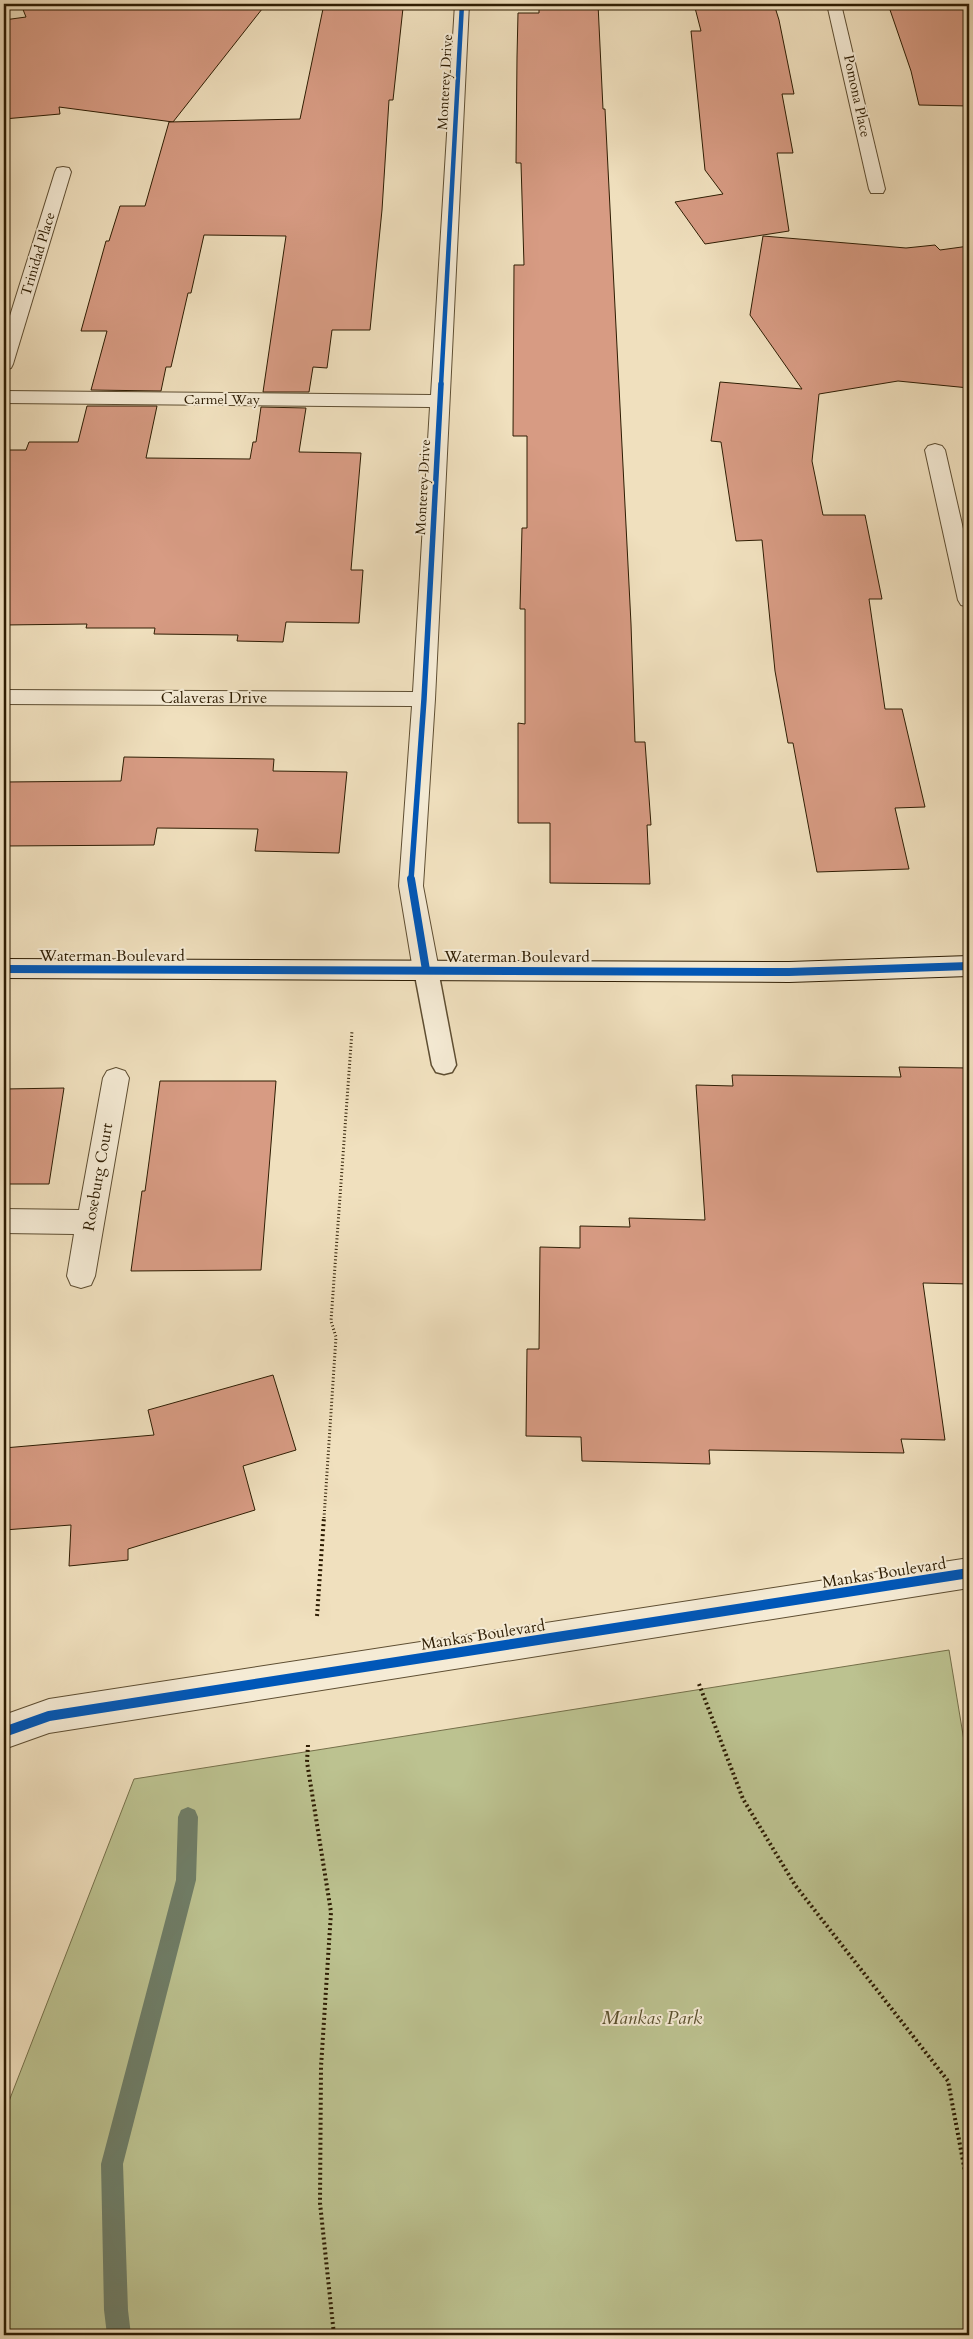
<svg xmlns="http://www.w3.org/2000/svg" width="973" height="2339" viewBox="0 0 973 2339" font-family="Cardo,serif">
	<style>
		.green { fill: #bcc290; stroke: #75704a }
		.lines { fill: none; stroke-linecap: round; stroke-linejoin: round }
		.stream { fill: #6f7e68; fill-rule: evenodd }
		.building { fill: #d79b83; stroke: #2e1d03 }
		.lane-casing { stroke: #5e4e32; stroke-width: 3 }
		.street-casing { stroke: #5e4e32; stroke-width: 2 }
		.secondary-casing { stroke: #2e1d03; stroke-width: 2 }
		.path-far1 { stroke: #2e1d03; stroke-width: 3; stroke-dasharray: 1 2.5; stroke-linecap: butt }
		.path { stroke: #2e1d03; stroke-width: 4; stroke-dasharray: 2 3; stroke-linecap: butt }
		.lane { fill: #f5ebd5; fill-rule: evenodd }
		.street { fill: #f5ebd5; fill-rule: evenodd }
		.secondary { fill: #f5ebd5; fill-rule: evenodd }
		.cycleway-far3-casing { stroke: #f5ebd5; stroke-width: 6 }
		.cycleway-far2-casing { stroke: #f5ebd5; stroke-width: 8 }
		.cycleway-far1-casing { stroke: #f5ebd5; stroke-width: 11 }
		.cycleway-casing { stroke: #f5ebd5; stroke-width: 13 }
		.cycleway-far3 { stroke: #0057b8; stroke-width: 4.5 }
		.cycleway-far2 { stroke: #0057b8; stroke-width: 5.5 }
		.cycleway-far1 { stroke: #0057b8; stroke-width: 8 }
		.cycleway { stroke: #0057b8; stroke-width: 10 }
		.labels { text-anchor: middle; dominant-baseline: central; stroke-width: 4; stroke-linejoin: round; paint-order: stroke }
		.far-street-label { font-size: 14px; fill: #2e1d03; stroke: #f5ebd5 }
		.street-label { font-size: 16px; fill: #2e1d03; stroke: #f5ebd5 }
		.near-park-label { font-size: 19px; font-style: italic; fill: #594f2d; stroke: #f5ebd5 }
	</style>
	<rect width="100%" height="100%" fill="#f0e0be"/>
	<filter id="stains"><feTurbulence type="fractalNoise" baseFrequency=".004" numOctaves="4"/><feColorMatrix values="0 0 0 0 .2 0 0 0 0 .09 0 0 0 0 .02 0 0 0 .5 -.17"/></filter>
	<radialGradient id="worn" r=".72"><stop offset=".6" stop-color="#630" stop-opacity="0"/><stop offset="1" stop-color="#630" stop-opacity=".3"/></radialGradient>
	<path class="green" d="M949,1650L969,1771V2335H4V2114L134,1779Z"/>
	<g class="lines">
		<path class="stream" d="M188,1807L195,1810L198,1817L196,1880L123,2164L128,2310L131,2335H107L104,2310L101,2164L176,1880L178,1817L181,1810Z"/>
	</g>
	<g class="building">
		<path d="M50,4H266L173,122L59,107L60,114L4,119V20L26,17L22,7Z"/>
		<path d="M324,4H383V7L403,8L393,100H389L382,210L370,330H332L327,368L313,367L309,392H263L286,236L204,235L191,293H188L171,367H166L161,391L91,390L107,331H81L106,241H109L120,206H145L169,122L300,119Z"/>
		<path d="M539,4H598L603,109H605L631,624L635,742H645L651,825H647L650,884L550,883V823H518V723L525,724V609H520L522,528H527V436H513L514,265H524L521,163H516L517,57L518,13H539Z"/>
		<path d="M694,4H774L779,20L794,94H782L793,153H777L789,231L705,244L675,202L723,194L705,170L691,31H701Z"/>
		<path d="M888,4H969V106L919,105L911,71Z"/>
		<path d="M763,236L906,248L935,245L940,250L969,246V388L898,381L819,394L812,461L823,515H865L882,599H869L885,709H902L925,807L895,808L909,869L817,872L793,743H788L775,671L762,540L736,541L721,442L711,441L720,382L802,389L750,315Z"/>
		<path d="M87,406H157L146,458L250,459L253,442H256L261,407L306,408L299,452L361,453L351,570H363L359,623L286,622L283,642L237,641L238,635L154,634L155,628H86L87,624L4,625V450H26L29,442H78Z"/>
		<path d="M124,757L274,759L273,771L347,772L339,853L255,851L258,829L157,828L154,845L4,846V782L121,781Z"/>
		<path d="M899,1067L969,1068V1284L923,1283L945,1440L901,1439L904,1453L709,1450L710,1464L582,1461L581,1437L526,1436L527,1349H539L540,1247L580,1248V1226L630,1227L629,1218L705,1220L696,1085L733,1086L732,1075L901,1077Z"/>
		<path d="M160,1081H276L261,1270L131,1271L142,1191H145Z"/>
		<path d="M64,1088L49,1184H4V1089Z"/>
		<path d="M273,1375L296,1450L243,1466L255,1510L128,1549V1560L69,1566L71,1525L4,1530V1448L154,1435L148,1410Z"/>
	</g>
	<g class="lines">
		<g class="lane-casing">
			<path id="lane" d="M426,961L434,964L438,970L456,1065L452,1072L444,1074L436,1072L432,1065L414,970L418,964Z"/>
		</g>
		<g class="street-casing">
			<g id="street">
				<path d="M455,4H469L435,699L423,886L439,970L435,977L426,980L417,977L413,970L399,886L412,706L4,704V690L413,692L430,407L4,403V391L431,395Z"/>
				<path d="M827,4H841L885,189L883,193H871L869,189Z"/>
				<path d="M63,167L69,168L71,172L13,364L11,368L4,370V335L55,172L57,168Z"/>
				<path d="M935,444L942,446L945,450L969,555V607L961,605L958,600L925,450L928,446Z"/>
				<path d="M116,1068L125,1071L129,1078L95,1276L91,1285L81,1288L71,1285L67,1276L74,1234L4,1233V1209L79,1210L103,1078L107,1071Z"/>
				<path d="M969,1558V1588L49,1733L4,1749V1715L49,1699Z"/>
			</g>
		</g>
		<g class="secondary-casing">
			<path id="secondary" d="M969,956V976L789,982L4,978V959L789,962Z"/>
		</g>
		<path class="path-far1" d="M324,1518L336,1337L331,1321L352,1031"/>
		<g class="path">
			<path d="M317,1616L324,1517"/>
			<path d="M699,1684L743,1799L795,1885L948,2081L969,2193"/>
			<path d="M308,1745L307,1762L331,1912L321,2067L320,2203L334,2335"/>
		</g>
		<use href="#lane" class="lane"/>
		<use href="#street" class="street"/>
		<use href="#secondary" class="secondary"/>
		<g class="cycleway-far3-casing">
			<path id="cycleway-far3" d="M441,385L462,4"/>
		</g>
		<g class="cycleway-far2-casing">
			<path id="cycleway-far2" d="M411,880L424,699L441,384"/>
		</g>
		<g class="cycleway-far1-casing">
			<g id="cycleway-far1">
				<path d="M411,879L426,970"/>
				<path d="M4,969L789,972L969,966"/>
			</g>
		</g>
		<g class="cycleway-casing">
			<path id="cycleway" d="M4,1732L49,1716L969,1573"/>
		</g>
		<use href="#cycleway-far3" class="cycleway-far3"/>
		<use href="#cycleway-far2" class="cycleway-far2"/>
		<use href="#cycleway-far1" class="cycleway-far1"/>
		<use href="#cycleway" class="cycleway"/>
	</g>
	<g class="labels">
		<g class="far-street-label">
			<text transform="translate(445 82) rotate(-87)">Monterey Drive</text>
			<text transform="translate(857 96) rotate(78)">Pomona Place</text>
			<text transform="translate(38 254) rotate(-73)">Trinidad Place</text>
			<text x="222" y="399">Carmel Way</text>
			<text transform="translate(423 487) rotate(-87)">Monterey Drive</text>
		</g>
		<g class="street-label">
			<text x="214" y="698">Calaveras Drive</text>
			<text x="112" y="956">Waterman Boulevard</text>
			<text x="517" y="957">Waterman Boulevard</text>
			<text transform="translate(98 1177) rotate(-80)">Roseburg Court</text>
			<text transform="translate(884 1573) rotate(-9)">Mankas Boulevard</text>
			<text transform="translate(483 1635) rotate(-9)">Mankas Boulevard</text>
		</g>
		<g class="near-park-label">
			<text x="652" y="2018">Mankas Park</text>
		</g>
	</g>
	<rect width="973" height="2339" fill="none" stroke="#f0e0be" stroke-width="20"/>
	<rect x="5" y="5" width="963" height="2329" fill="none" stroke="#2e1d03" stroke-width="2.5"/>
	<rect x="10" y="10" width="953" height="2319" fill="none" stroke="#2e1d03"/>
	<rect width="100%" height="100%" filter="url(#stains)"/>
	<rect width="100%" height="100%" fill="url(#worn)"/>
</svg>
